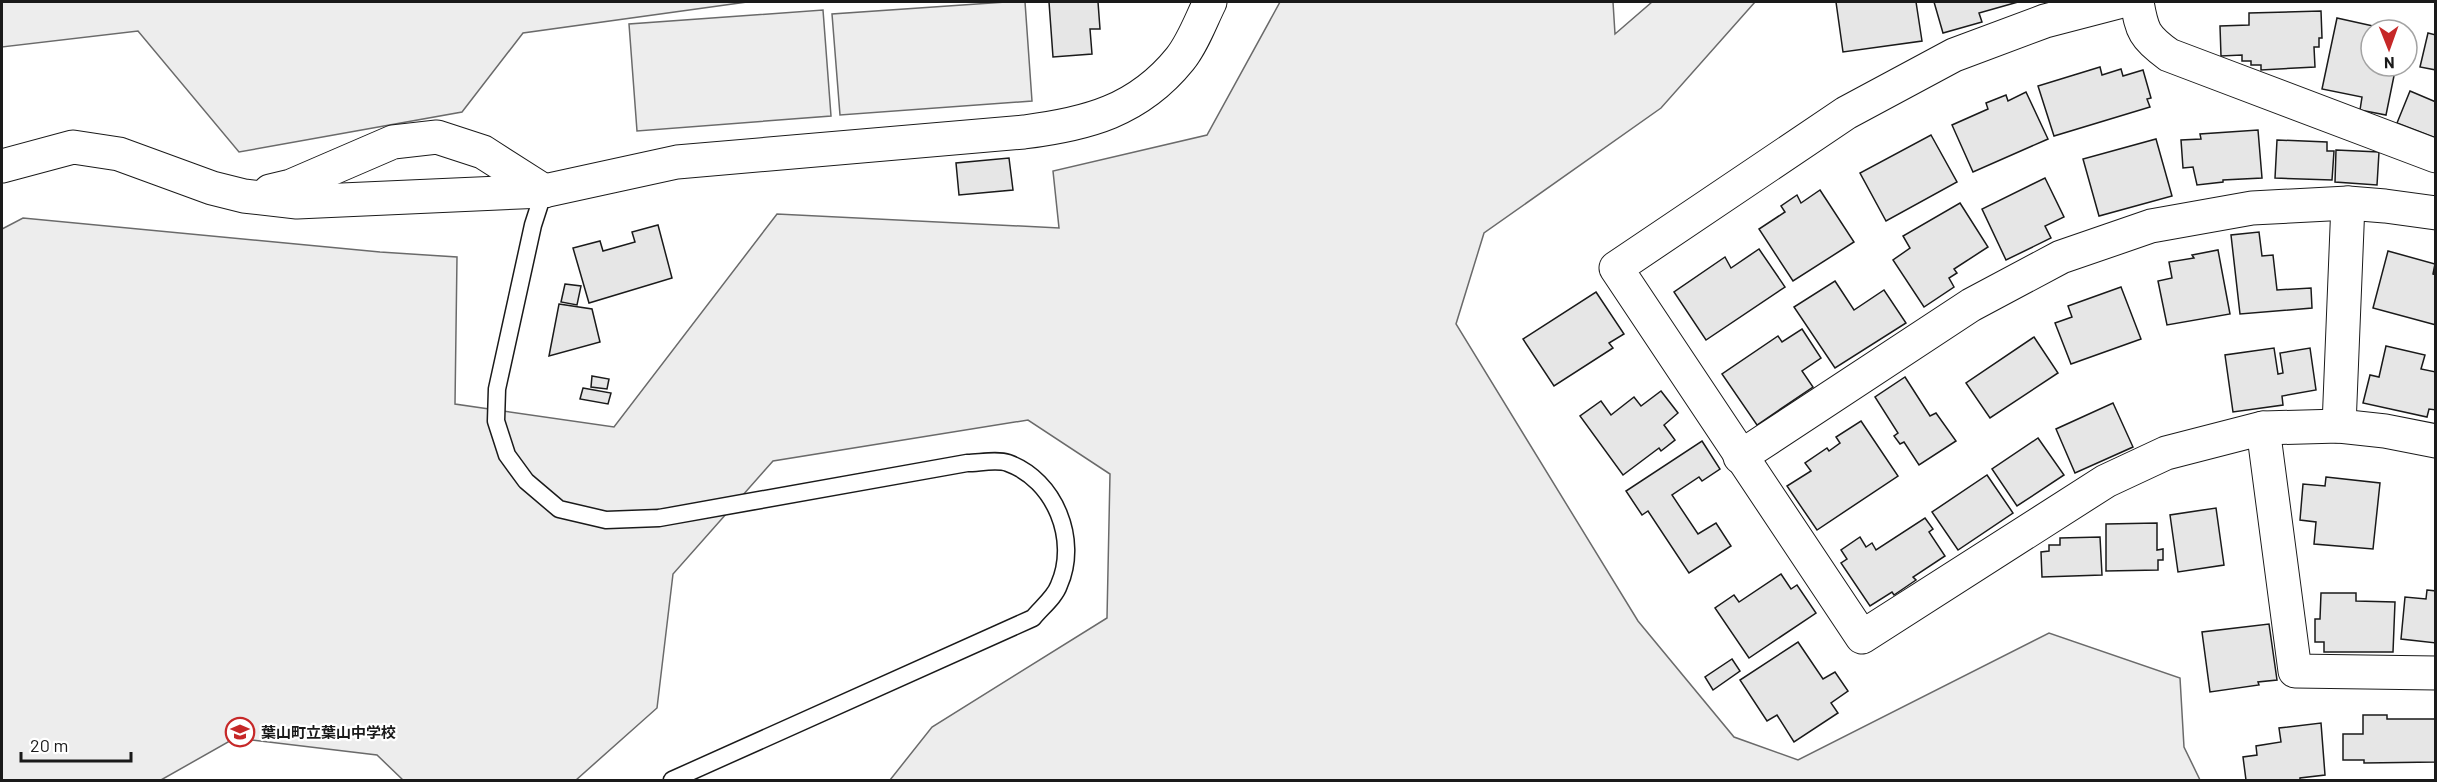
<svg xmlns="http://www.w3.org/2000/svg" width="2437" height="782" viewBox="0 0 2437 782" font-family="Barlow,'Noto Sans JP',sans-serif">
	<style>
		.green { fill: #ededed; stroke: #6a6a6a; stroke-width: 1.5 }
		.building { fill: #e6e6e6; stroke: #1a1a1a; stroke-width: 1.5 }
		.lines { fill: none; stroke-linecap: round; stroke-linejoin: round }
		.service-casing { stroke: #1a1a1a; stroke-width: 19 }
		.minor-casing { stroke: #1a1a1a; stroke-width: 35 }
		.tertiary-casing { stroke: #1a1a1a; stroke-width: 35 }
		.service { stroke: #fff; stroke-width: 16 }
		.minor { stroke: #fff; stroke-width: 33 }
		.tertiary { stroke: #fff; stroke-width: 33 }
		.labels { text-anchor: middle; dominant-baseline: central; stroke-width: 4.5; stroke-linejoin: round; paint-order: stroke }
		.poi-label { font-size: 15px; font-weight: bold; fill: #1a1a1a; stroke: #fff; text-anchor: start }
	</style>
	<rect width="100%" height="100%" fill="#fff"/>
	<g class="green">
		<path d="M2,2H747L523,33L462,112L239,152L138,31L2,47Z"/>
		<path d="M1006,2H1025L1032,101L840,115L832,14Z"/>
		<path d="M1280,2H1613L1615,34L1652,2H1755L1661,108L1484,233L1456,324L1638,621L1734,737L1798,760L2049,633L2180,678L2184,747L2200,780H890L932,727L1107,618L1110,474L1028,420L773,461L673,574L657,708L576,780H403L377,755L235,738L161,780H2V229L23,218L380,252L457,257L455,404L614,427L777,214L1059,228L1053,171L1207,135Z"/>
		<path d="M823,10L831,116L637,131L629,24Z"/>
	</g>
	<g class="building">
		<path d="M1049,2H1098L1100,29H1090L1092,54L1053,57Z"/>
		<path d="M1836,2H1916L1922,41L1843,52Z"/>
		<path d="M1934,2H2018L1979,13L1982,22L1943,33Z"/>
		<path d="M2321,11L2322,38H2319V47H2314L2315,67L2261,70V65H2251V61H2242V55L2221,56L2220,26L2249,25V13Z"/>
		<path d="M2337,18L2391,30H2371V66H2396L2386,115L2360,110L2362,97L2322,89Z"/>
		<path d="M2428,33L2436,35V70L2420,67Z"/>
		<path d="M2100,67L2102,75L2121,69L2123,76L2143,70L2151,98L2147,99L2150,107L2054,136L2038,86Z"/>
		<path d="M2410,91L2436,102V138L2397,123Z"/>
		<path d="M2026,92L2048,139L1973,172L1952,125L1988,109L1986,103L2006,95L2008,101Z"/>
		<path d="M2258,130L2262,178L2223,180V182L2197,185L2193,167L2183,168L2181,140L2201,139L2200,134Z"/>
		<path d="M1931,135L1957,182L1886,221L1860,173Z"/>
		<path d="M2156,139L2172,196L2099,216L2083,159Z"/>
		<path d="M2277,140L2327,142V151H2334L2332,180L2275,178Z"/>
		<path d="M2336,150L2379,152L2377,185L2335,182Z"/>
		<path d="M1009,158L1013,190L959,195L956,163Z"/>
		<path d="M2045,178L2064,217L2045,226L2051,238L2006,260L1982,209Z"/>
		<path d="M1820,190L1854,242L1793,281L1759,229L1785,212L1781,206L1797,195L1801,203Z"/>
		<path d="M1960,203L1988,247L1954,269L1957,273L1949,278L1954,287L1924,307L1893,260L1910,248L1903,236Z"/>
		<path d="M658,225L672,278L589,303L573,248L600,241L603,251L635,242L632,232Z"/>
		<path d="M2259,232L2262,256L2273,255L2277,290L2311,288L2312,308L2240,314L2231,235Z"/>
		<path d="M1759,249L1785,287L1706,340L1674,292L1725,257L1731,268Z"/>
		<path d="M2218,250L2230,314L2167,325L2158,281L2172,278L2169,262L2194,258L2192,255Z"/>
		<path d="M2388,251L2435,264L2433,274L2436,275V325L2373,308Z"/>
		<path d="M1835,281L1854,310L1884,290L1906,323L1835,368L1794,307Z"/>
		<path d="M565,284L581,286L577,305L561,302Z"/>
		<path d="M2121,287L2141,339L2071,364L2055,323L2072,317L2068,306Z"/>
		<path d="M1596,292L1624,334L1609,343L1613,348L1554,386L1523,339Z"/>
		<path d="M559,304L592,309L600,342L549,356Z"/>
		<path d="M1802,329L1821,358L1802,371L1813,387L1757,425L1722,374L1778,336L1782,342Z"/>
		<path d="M2034,337L2058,373L1990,418L1966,383Z"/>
		<path d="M2386,346L2425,355L2421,369L2436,372V410L2429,409L2427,417L2363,403L2370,375L2379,377Z"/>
		<path d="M2274,348L2278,374L2283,373L2280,353L2310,348L2316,390L2282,396L2283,405L2233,412L2225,355Z"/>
		<path d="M592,376L609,379L607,389L591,387Z"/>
		<path d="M1905,377L1930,416L1936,413L1956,441L1919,465L1904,442L1900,444L1894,436L1898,433L1875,397Z"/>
		<path d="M583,388L611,393L608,404L580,399Z"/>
		<path d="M1661,391L1678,413L1664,425L1675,440L1661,451L1659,448L1623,475L1580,416L1601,401L1611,415L1634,397L1641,406Z"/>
		<path d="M2113,403L2133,447L2075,473L2056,429Z"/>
		<path d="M1861,421L1898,476L1817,530L1787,486L1811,471L1805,463L1827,448L1829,451L1840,443L1836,437Z"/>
		<path d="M2038,438L2064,475L2017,506L1992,469Z"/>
		<path d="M1702,441L1720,469L1702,481L1699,477L1672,495L1698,534L1716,523L1731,546L1689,573L1648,511L1642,515L1626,491Z"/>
		<path d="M1987,475L2013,513L1958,550L1932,512Z"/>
		<path d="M2326,477L2380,483L2373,549L2314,544L2316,522L2300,520L2303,484L2325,486Z"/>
		<path d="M2216,508L2224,565L2178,572L2170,515Z"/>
		<path d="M1925,518L1933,529L1929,532L1945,556L1913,577L1916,580L1894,595L1892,592L1870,606L1841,563L1847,559L1841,550L1860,537L1866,547L1872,543L1876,550Z"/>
		<path d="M2157,523V550L2163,549V560H2158V570L2106,571V524Z"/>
		<path d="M2100,537L2102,575L2042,577L2041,552L2049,551V545H2060V538Z"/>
		<path d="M1781,574L1791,589L1797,585L1816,613L1749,658L1715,608L1734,595L1739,602Z"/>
		<path d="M2427,590L2436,591V643L2401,639L2405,597L2426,599Z"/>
		<path d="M2321,593H2356V601L2395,602L2393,652H2324V642H2315V619H2320Z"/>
		<path d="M2269,624L2277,680L2258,682L2259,685L2210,692L2202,632Z"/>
		<path d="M1798,642L1823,679L1835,672L1848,691L1831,703L1838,713L1794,742L1777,715L1767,721L1740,680Z"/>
		<path d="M1732,659L1740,671L1713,690L1705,677Z"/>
		<path d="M2363,715H2387V719H2436V762L2364,763V760H2343V734H2363Z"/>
		<path d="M2321,723L2325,775L2300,778V780H2246L2243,757L2257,755L2256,746L2281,742L2279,728Z"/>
	</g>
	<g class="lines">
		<g class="service-casing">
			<path id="service" d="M544,191L533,225L497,389L496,421L507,455L526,481L559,509L606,520L659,518L967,463C979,463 997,459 1008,463C1055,480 1079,540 1059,585C1055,597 1041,608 1033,618L672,780"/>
		</g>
		<g class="minor-casing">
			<g id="minor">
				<path d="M2118,2L2045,21L1954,55L1846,113L1616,268L1862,637L2106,481L2166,453L2263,428L2339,426L2385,431L2436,441"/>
				<path d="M2137,2C2142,31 2144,37 2169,55L2436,156"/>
				<path d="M2,166L73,147L119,154L212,188L244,196L297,202L544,191"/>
				<path d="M270,191L291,186L393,142L437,137L483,152L544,191"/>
				<path d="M2339,426L2348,203"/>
				<path d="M2263,428L2295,671L2436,673"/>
				<path d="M1740,457L1971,305L2061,257L2151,226L2252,208L2348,203L2385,206L2436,213"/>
			</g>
		</g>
		<g class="tertiary-casing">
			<path id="tertiary" d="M544,191L677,162L1024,132C1087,124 1138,111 1180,59C1193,43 1201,20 1210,2"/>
		</g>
		<use href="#service" class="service"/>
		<use href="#minor" class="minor"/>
		<use href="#tertiary" class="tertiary"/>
	</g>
	<defs>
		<g id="school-ring" transform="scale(1.5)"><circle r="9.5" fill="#fff" stroke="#c62828" stroke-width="1.5"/><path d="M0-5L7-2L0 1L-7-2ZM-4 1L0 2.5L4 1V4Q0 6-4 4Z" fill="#c62828"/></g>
	</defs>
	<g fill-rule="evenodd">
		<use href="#school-ring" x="240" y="732"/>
	</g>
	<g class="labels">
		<g class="poi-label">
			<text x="261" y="732">葉山町立葉山中学校</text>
		</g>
	</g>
	<rect width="2437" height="782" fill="none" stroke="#1a1a1a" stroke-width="6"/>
	<g transform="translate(2389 48) rotate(179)"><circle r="28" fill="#ffffff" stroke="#a3a3a3" stroke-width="1.5"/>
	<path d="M0-4.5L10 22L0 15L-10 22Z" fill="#c62828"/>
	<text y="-9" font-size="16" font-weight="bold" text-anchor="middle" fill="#1a1a1a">N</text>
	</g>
	<path d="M21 752v9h110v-9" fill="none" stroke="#1a1a1a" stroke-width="3"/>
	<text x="30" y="752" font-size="18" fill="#1a1a1a" stroke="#ffffff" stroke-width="4.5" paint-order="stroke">20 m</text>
</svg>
